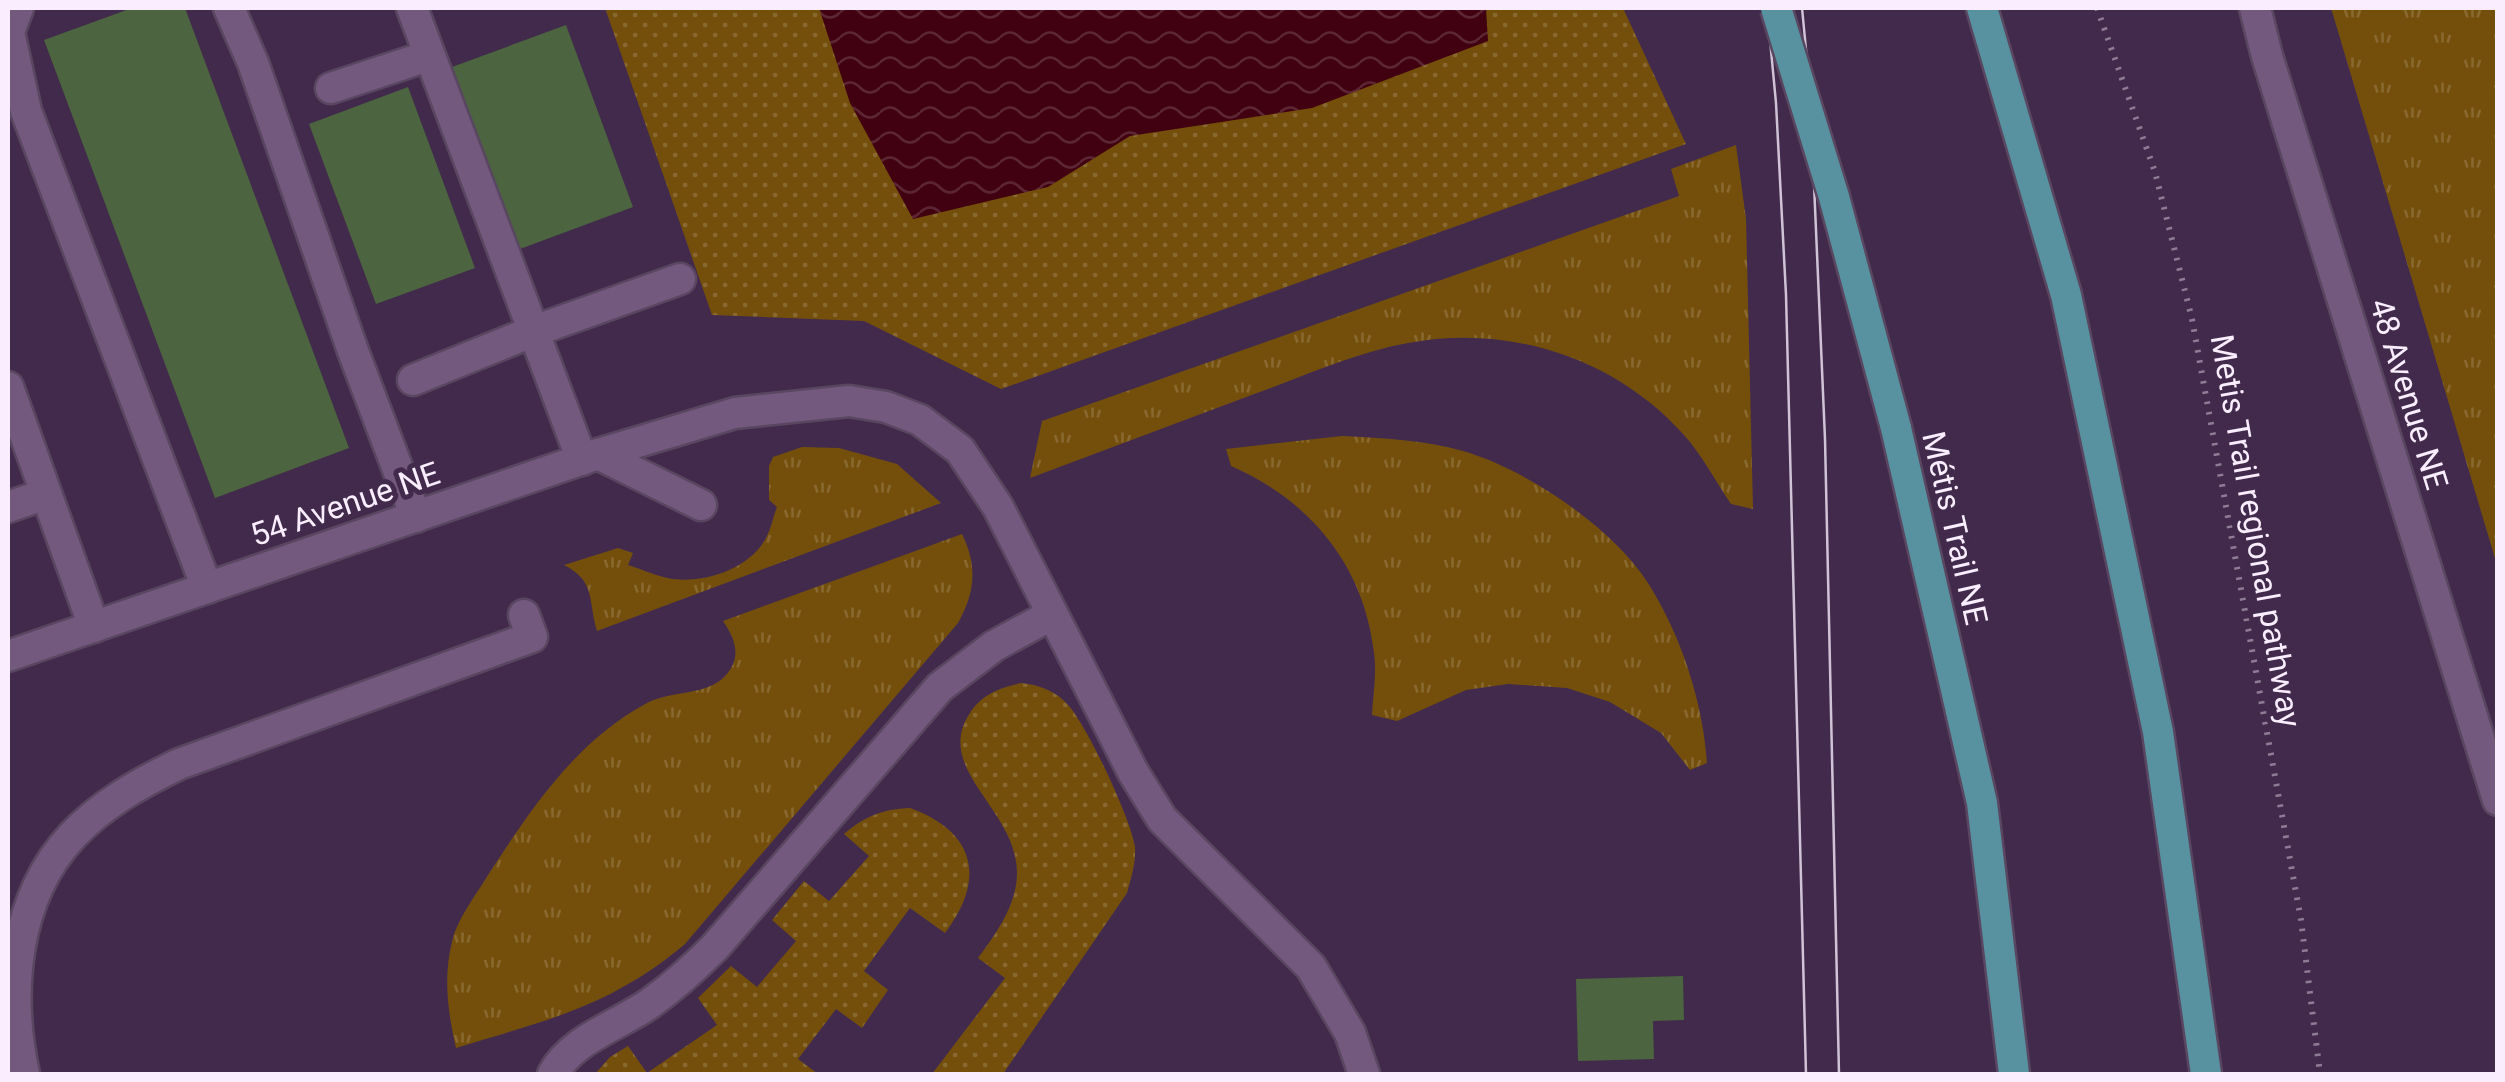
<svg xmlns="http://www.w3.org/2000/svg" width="2505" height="1082" viewBox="0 0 2505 1082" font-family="Roboto,sans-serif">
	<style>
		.grass { fill: url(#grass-tufts) }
		.park { fill: url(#park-dots) }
		.water { fill: url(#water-waves) }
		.building { fill: #4c643f }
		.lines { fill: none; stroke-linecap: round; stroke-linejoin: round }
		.minor-casing { stroke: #594661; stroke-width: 35 }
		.major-casing { stroke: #594661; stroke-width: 35 }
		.path { stroke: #8e7c96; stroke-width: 6; stroke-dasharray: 2.5 8; stroke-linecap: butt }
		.minor { stroke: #72597d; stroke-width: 30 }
		.major { stroke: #5891a0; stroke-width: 30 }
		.tram { stroke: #d1c3d7; stroke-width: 2.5 }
		.major-bridge-casing { stroke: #594661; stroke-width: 35; stroke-linecap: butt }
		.major-bridge { stroke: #5891a0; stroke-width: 30 }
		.labels { text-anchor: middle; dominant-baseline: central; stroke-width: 10; stroke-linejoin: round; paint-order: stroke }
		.street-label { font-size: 32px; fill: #f9edfe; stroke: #412a4b }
	</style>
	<defs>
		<pattern id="grass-tufts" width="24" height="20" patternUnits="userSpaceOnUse" patternTransform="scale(2.5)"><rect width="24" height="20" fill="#744f0c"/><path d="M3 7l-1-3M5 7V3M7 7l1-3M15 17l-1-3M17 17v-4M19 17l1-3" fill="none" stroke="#896930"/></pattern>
		<pattern id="park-dots" width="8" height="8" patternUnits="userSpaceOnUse" patternTransform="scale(2.5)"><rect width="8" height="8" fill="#744f0c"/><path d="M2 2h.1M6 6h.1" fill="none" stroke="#896930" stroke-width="1.8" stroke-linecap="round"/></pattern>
		<pattern id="water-waves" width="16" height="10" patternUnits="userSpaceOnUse" patternTransform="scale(2.5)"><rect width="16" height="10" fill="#410110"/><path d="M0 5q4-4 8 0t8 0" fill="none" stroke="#5d2634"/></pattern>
	</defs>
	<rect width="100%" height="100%" fill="#412a4b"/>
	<g class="grass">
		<path d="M2331,8H2497V565Z"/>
		<path d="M1736,145L1746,219L1753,509L1731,504C1716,482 1702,455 1684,435C1615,358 1510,324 1408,343C1357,352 1307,375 1257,393C1181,421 1106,450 1030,478L1042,421L1679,196L1671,169Z"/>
		<path d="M1342,436C1383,438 1424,440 1463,451C1526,469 1612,527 1648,583C1681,635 1703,702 1707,763L1690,770L1661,733L1610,702L1567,688L1508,684L1466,690L1397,721L1372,715C1373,695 1377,673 1374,653C1364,566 1311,501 1231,466L1226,449Z"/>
		<path d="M802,447L839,448L897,464L941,503L597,631C588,601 596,581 564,565L618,548L633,553L628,565C641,569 654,575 667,578C701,585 749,570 766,538C771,529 773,517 777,507L769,500V466L773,457Z"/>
		<path d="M962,534C978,567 975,592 958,623L685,944C610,1007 547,1020 456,1048C448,1013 443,977 452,942C457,919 476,895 488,875C531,809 576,741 647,703C672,690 707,696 725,676C742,658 736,640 723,621Z"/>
	</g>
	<g class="park">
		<path d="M605,8H1623L1686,144L1001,389L864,321L712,315Z"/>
		<path d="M1021,683C1040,685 1056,691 1069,706C1088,728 1131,819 1135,847C1136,863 1131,878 1127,893L1003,1074H932L1005,978L978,958C996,934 1016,906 1017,875C1019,810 932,770 970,713C982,694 1000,688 1021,683Z"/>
		<path d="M910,808C976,832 986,879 945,933L910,908L864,971L888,990L862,1028L836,1009L798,1059L818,1074H595L610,1057L628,1046L647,1073L717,1025L698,998L731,966L757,987L796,941L772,920L804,881L829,901L869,856L844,834C865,816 883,809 910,808Z"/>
	</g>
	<path class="water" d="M819,8H1486L1488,41L1312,108L1130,136L1048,187L913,219L850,103Z"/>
	<g class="building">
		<path d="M132,8H185L349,448L215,498L44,40Z"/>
		<path d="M566,25L633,207L520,249L452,67Z"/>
		<path d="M408,87L475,268L376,304L309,124Z"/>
		<path d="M1683,976L1684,1020L1653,1021L1654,1059L1578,1061L1576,979Z"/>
	</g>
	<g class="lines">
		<g class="minor-casing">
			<g id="minor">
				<path d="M18,8L9,32L26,111L207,588"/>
				<path d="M229,8L253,63L353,351L416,517"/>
				<path d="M412,8L582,460"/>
				<path d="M2255,8L2267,56L2498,800"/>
				<path d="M331,88L428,56"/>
				<path d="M413,380L534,331L680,279"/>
				<path d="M8,387L94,627"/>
				<path d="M598,454L735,413L849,401L886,407L920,420L960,450L998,507L1133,772L1162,819L1311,967L1350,1033L1364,1074"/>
				<path d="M8,507L46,494"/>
				<path d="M8,656L598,454L701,505"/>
				<path d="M24,1074C7,995 13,899 72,836C102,804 140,783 179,764L532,637L524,615"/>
				<path d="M553,1074C572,1039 617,1026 649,1004C673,987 694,968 715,947L940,687L994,646L1051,615"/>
			</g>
		</g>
		<g class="major-casing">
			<g id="major">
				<path d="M1982,8L2066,295L2158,732L2206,1074"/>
				<path d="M1896,428L1982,803L2014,1074"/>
			</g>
		</g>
		<path class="path" d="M2097,8L2155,172L2192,319L2301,920L2320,1074"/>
		<use href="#minor" class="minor"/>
		<use href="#major" class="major"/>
		<g class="tram">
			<path d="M1767,8L1776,103L1786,295L1806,1074"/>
			<path d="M1802,8L1810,91L1825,439L1839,1074"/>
		</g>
		<g class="major-bridge-casing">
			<path id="major-bridge" d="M1776,8L1834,197L1896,428"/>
		</g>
		<use href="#major-bridge" class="major-bridge"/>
	</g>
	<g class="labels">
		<g class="street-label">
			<text transform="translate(2409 394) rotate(73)">48 Avenue NE</text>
			<text transform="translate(345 504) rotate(-19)">54 Avenue NE</text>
			<text transform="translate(1955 528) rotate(77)">Métis Trail NE</text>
			<text transform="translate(2256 531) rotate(80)">Metis Trail regional pathway</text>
		</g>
	</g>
	<rect width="2505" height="1082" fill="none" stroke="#f9edfe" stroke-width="20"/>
</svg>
